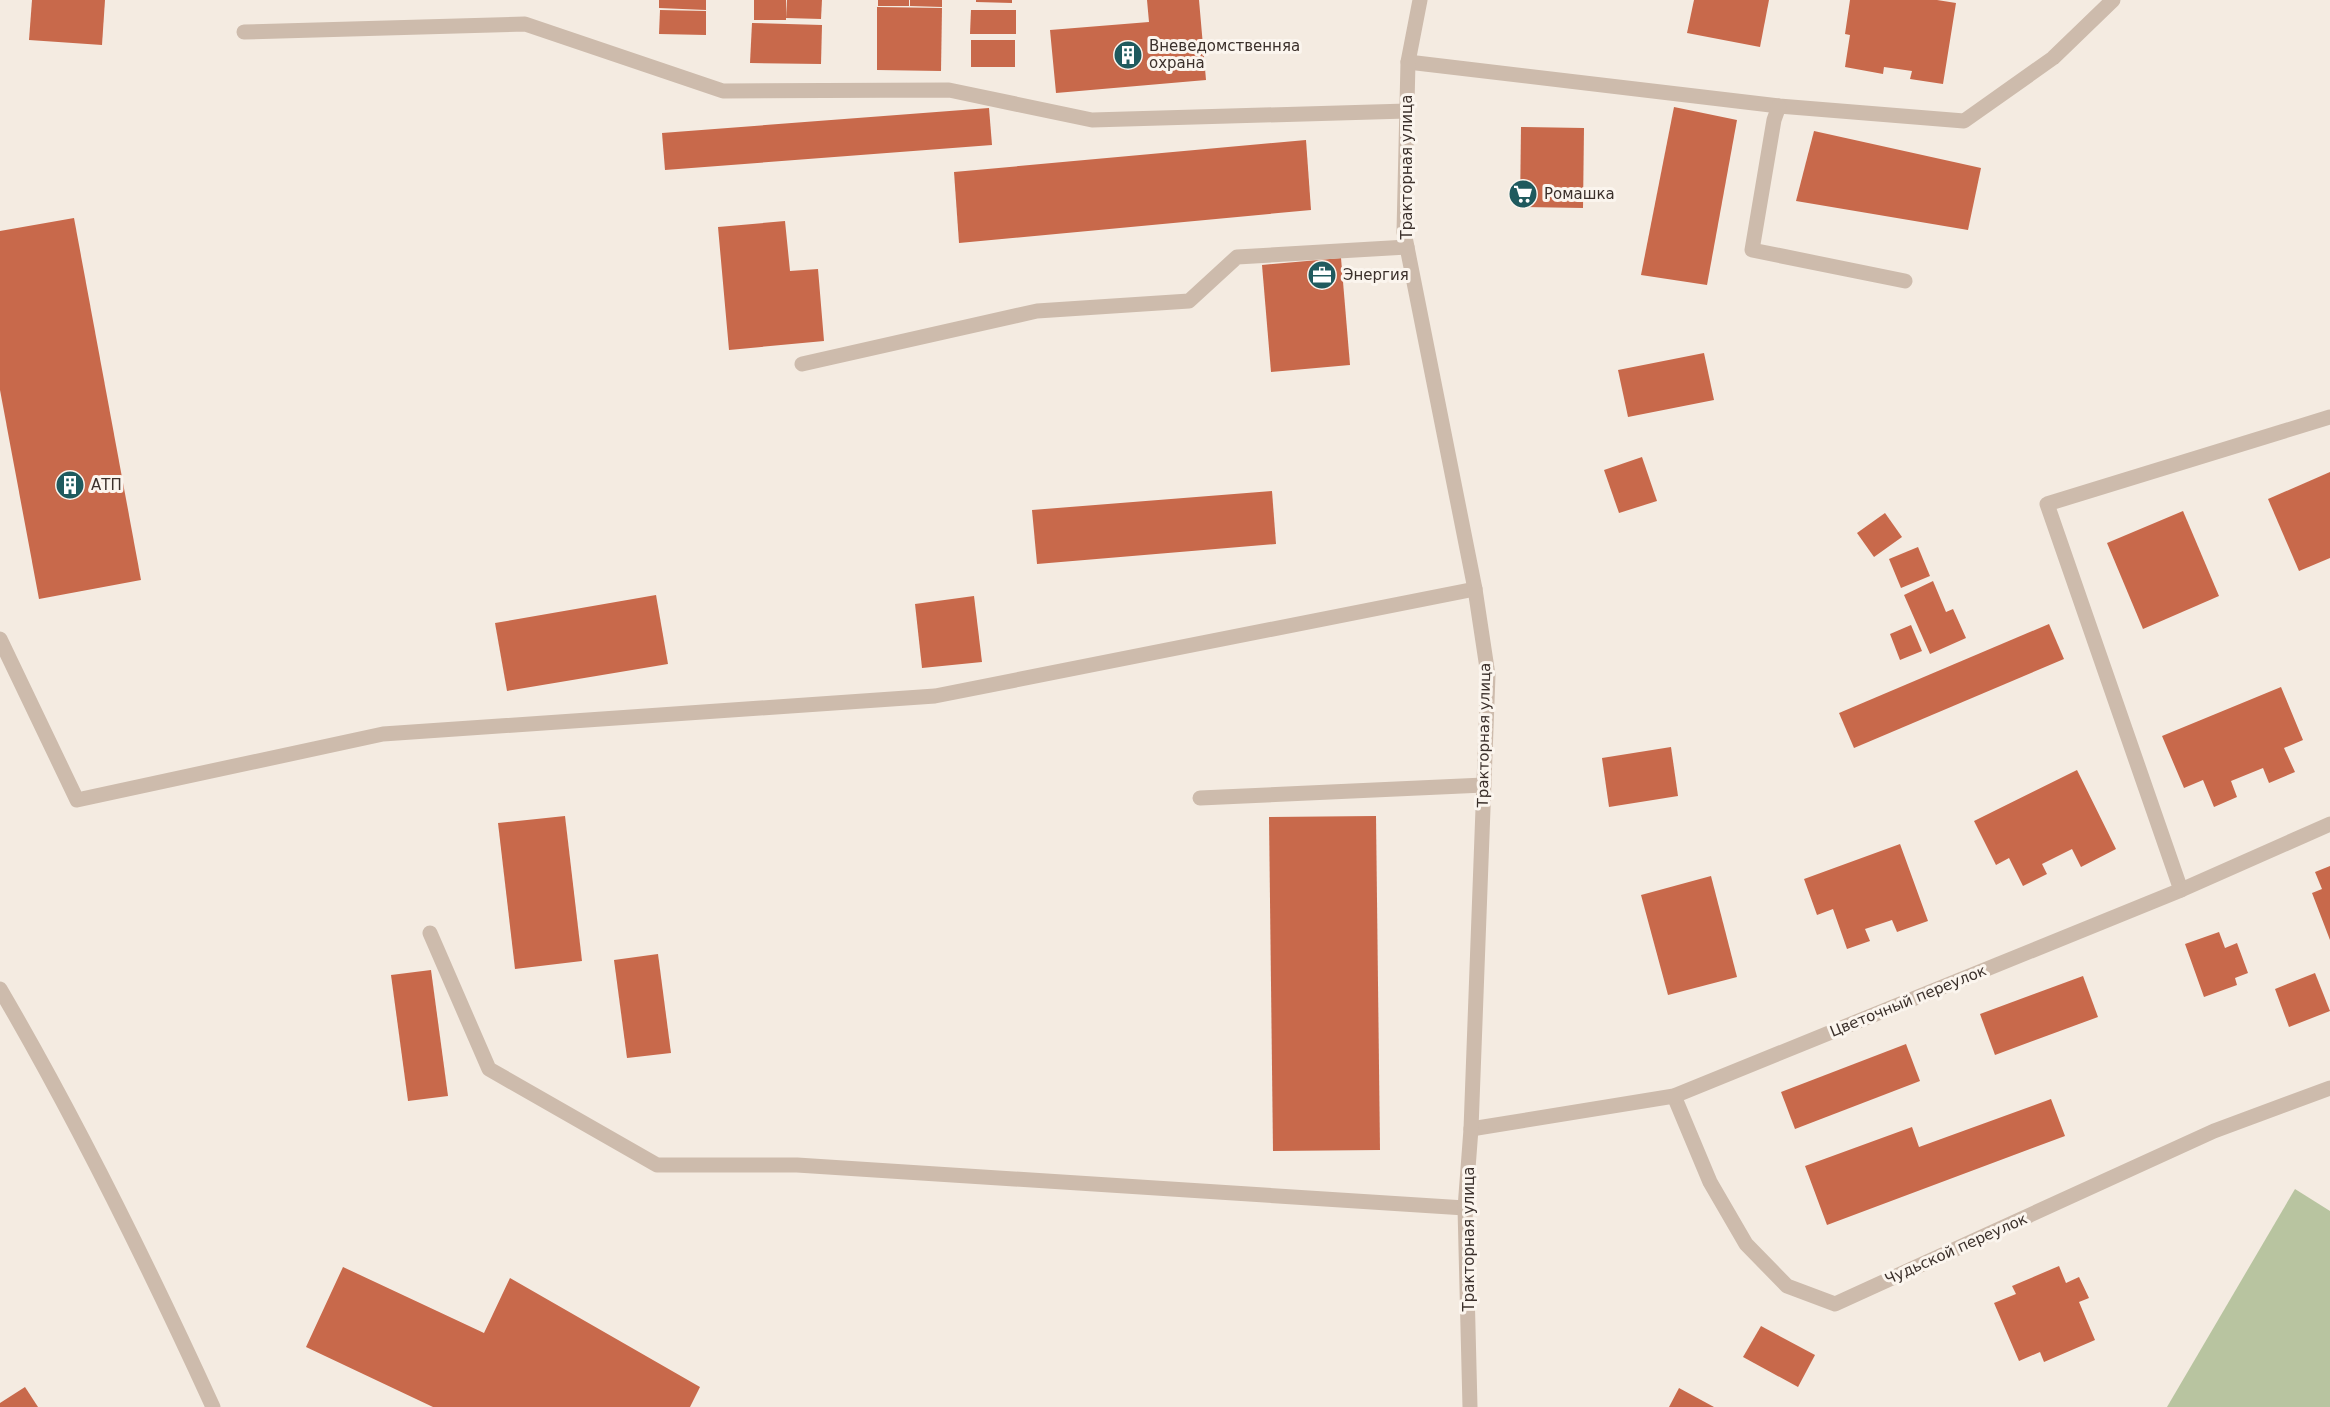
<svg xmlns="http://www.w3.org/2000/svg" width="2330" height="1407" viewBox="0 0 2330 1407" font-family="'DejaVu Sans',sans-serif">
	<style>
		.green { fill: #b8c4a0 }
		.building { fill: #c8694b }
		.lines { fill: none; stroke-linecap: round; stroke-linejoin: round }
		.service { stroke: #cdbbac; stroke-width: 15 }
		.minor { stroke: #cdbbac; stroke-width: 15 }
		.tertiary { stroke: #cdbbac; stroke-width: 15 }
		.labels { text-anchor: middle; dominant-baseline: central; stroke-width: 6; stroke-linejoin: round; paint-order: stroke }
		.poi-label { font-size: 15px; fill: #3b302b; stroke: #fbf5ee; text-anchor: start }
		.street-label { font-size: 15px; fill: #3b302b; stroke: #fbf5ee }
	</style>
	<rect width="100%" height="100%" fill="#f4ebe1"/>
	<path class="green" d="M2295,1189L2330,1211V1407H2167Z"/>
	<g class="building">
		<path d="M32,0H105L102,45L29,40Z"/>
		<path d="M659,0H706V10L659,8Z"/>
		<rect x="754" y="0" width="32" height="20"/>
		<path d="M787,0H822L821,19L786,18Z"/>
		<rect x="878" y="0" width="31" height="6"/>
		<path d="M910,0H942V7L910,6Z"/>
		<path d="M976,0H1012V3L976,2Z"/>
		<path d="M1147,0H1199L1206,80L1056,93L1050,30L1149,22Z"/>
		<path d="M1694,0H1769L1760,47L1687,33Z"/>
		<path d="M1850,0H1937L1956,3L1943,84L1910,79L1912,71L1884,67L1883,74L1845,67L1850,35L1845,34Z"/>
		<path d="M877,7L942,8L941,71L877,70Z"/>
		<path d="M660,10L706,11V35L659,34Z"/>
		<path d="M971,10H1016V34H970Z"/>
		<path d="M752,23L822,25L821,64L750,63Z"/>
		<rect x="971" y="40" width="44" height="27"/>
		<path d="M1674,107L1737,120L1707,285L1641,275Z"/>
		<path d="M989,108L992,145L665,170L662,133Z"/>
		<path d="M1521,127L1584,128L1583,208L1520,207Z"/>
		<path d="M1814,131L1981,168L1968,230L1796,201Z"/>
		<path d="M1306,140L1311,210L959,243L954,172Z"/>
		<path d="M74,218L141,580L39,599L0,390V231Z"/>
		<path d="M785,221L790,271L818,269L824,341L729,350L718,227Z"/>
		<path d="M1341,258L1350,365L1271,372L1262,265Z"/>
		<path d="M1704,353L1714,400L1628,417L1618,370Z"/>
		<path d="M1642,457L1657,501L1619,513L1604,470Z"/>
		<path d="M2330,472V558L2299,571L2268,499Z"/>
		<path d="M1272,491L1276,544L1037,564L1032,510Z"/>
		<path d="M2183,511L2219,596L2143,629L2107,543Z"/>
		<path d="M1885,513L1902,537L1874,557L1857,533Z"/>
		<path d="M1918,547L1930,576L1901,588L1889,559Z"/>
		<path d="M1933,581L1946,612L1953,609L1966,638L1930,654L1904,595Z"/>
		<path d="M656,595L668,664L507,691L495,623Z"/>
		<path d="M974,596L982,662L922,668L915,604Z"/>
		<path d="M2049,624L2064,659L1854,748L1839,713Z"/>
		<path d="M1911,625L1922,651L1900,660L1890,634Z"/>
		<path d="M2281,687L2303,740L2284,748L2295,772L2269,783L2263,768L2231,781L2237,797L2214,807L2203,780L2184,788L2162,736Z"/>
		<path d="M1671,747L1678,796L1609,807L1602,758Z"/>
		<path d="M2077,770L2116,849L2081,867L2072,849L2042,864L2047,874L2023,886L2009,858L1996,865L1974,821Z"/>
		<path d="M565,816L582,961L515,969L498,823Z"/>
		<path d="M1376,816L1380,1150L1273,1151L1269,817Z"/>
		<path d="M1900,844L1928,921L1897,932L1892,920L1865,929L1870,941L1847,949L1833,909L1817,915L1804,879Z"/>
		<path d="M2330,866V940L2312,893L2322,889L2315,872Z"/>
		<path d="M1711,876L1737,977L1668,995L1641,895Z"/>
		<path d="M2219,932L2225,948L2237,943L2248,973L2235,978L2237,985L2204,997L2185,944Z"/>
		<path d="M658,954L671,1053L627,1058L614,960Z"/>
		<path d="M431,970L448,1096L408,1101L391,975Z"/>
		<path d="M2315,973L2330,1011L2289,1027L2275,989Z"/>
		<path d="M2083,976L2098,1017L1995,1055L1980,1014Z"/>
		<path d="M1906,1044L1920,1081L1795,1129L1781,1092Z"/>
		<path d="M2051,1099L2065,1136L1827,1225L1805,1166L1912,1127L1919,1147Z"/>
		<path d="M2059,1266L2066,1283L2079,1277L2089,1298L2079,1302L2095,1340L2044,1362L2040,1352L2019,1361L1994,1303L2016,1294L2012,1286Z"/>
		<path d="M343,1267L484,1333L510,1278L700,1387L690,1407H433L306,1347Z"/>
		<path d="M1761,1326L1815,1355L1798,1387L1743,1357Z"/>
		<path d="M25,1387L38,1407H0V1403Z"/>
		<path d="M1679,1388L1714,1407H1669Z"/>
	</g>
	<g class="lines">
		<g class="service">
			<path d="M244,32L525,24L723,91L949,90L1092,120L1407,111"/>
			<path d="M1408,62L1779,106L1964,121L2053,58L2113,0"/>
			<path d="M1779,106L1774,120L1752,250L1905,281"/>
			<path d="M802,364L1037,311L1189,301L1237,257L1407,247"/>
			<path d="M0,639L77,800L383,734L935,696L1475,589"/>
			<path d="M1200,798L1484,785"/>
			<path d="M2181,890L2047,504L2330,417"/>
			<path d="M430,933L489,1069L657,1165H797L1465,1208"/>
			<path d="M0,989C79,1124 148,1265 213,1407"/>
		</g>
		<g class="minor">
			<path d="M1674,1096L1710,1182L1746,1244L1787,1286L1835,1304L2214,1131L2330,1088"/>
			<path d="M1471,1129L1674,1096L2181,890L2330,824"/>
		</g>
		<path class="tertiary" d="M1420,0L1408,62L1404,232L1475,589L1488,675L1471,1129L1465,1208L1470,1407"/>
	</g>
	<defs>
		<g id="building-disc" transform="scale(1.5)"><circle r="9.5" fill="#1f5a5e" stroke="#fbf5ee"/><path d="M-4-6H4V6H1V3H-1V6H-4ZM-2.5-4.3h1.7v1.8h-1.7ZM.8-4.3h1.7v1.8H.8ZM-2.5-1h1.7V.8h-1.7ZM.8-1h1.7V.8H.8Z" fill="#fff"/></g>
		<g id="supermarket-disc" transform="scale(1.5)"><circle r="9.5" fill="#1f5a5e" stroke="#fbf5ee"/><path d="M-6-5.5h2.5l.6 2H6L4.5 2H-2.5L-4.4-4H-6ZM-1.5 3.2a1.3 1.3 0 1 0 .1 0ZM3 3.2a1.3 1.3 0 1 0 .1 0Z" fill="#fff"/></g>
		<g id="office-disc" transform="scale(1.5)"><circle r="9.5" fill="#1f5a5e" stroke="#fbf5ee"/><path d="M-6-3h4V-5.5h4V-3h4V5H-6ZM-1-4.5V-3h2v-1.5ZM-6 0V1H6V0Z" fill="#fff"/></g>
	</defs>
	<g fill-rule="evenodd">
		<use href="#building-disc" x="1128" y="55"/>
		<use href="#supermarket-disc" x="1523" y="194"/>
		<use href="#office-disc" x="1322" y="275"/>
		<use href="#building-disc" x="70" y="485"/>
	</g>
	<g class="labels">
		<g class="poi-label">
			<text x="1149" y="46">Вневедомственняа<tspan x="1149" dy="17">охрана</tspan></text>
			<text x="1544" y="194">Ромашка</text>
			<text x="1343" y="275">Энергия</text>
			<text x="91" y="485">АТП</text>
		</g>
		<g class="street-label">
			<text transform="translate(1407 167) rotate(-90)">Тракторная улица</text>
			<text transform="translate(1484 735) rotate(-89)">Тракторная улица</text>
			<text transform="translate(1908 1001) rotate(-22)">Цветочный переулок</text>
			<text transform="translate(1469 1239) rotate(-90)">Тракторная улица</text>
			<text transform="translate(1956 1249) rotate(-24)">Чудьской переулок</text>
		</g>
	</g>
</svg>
